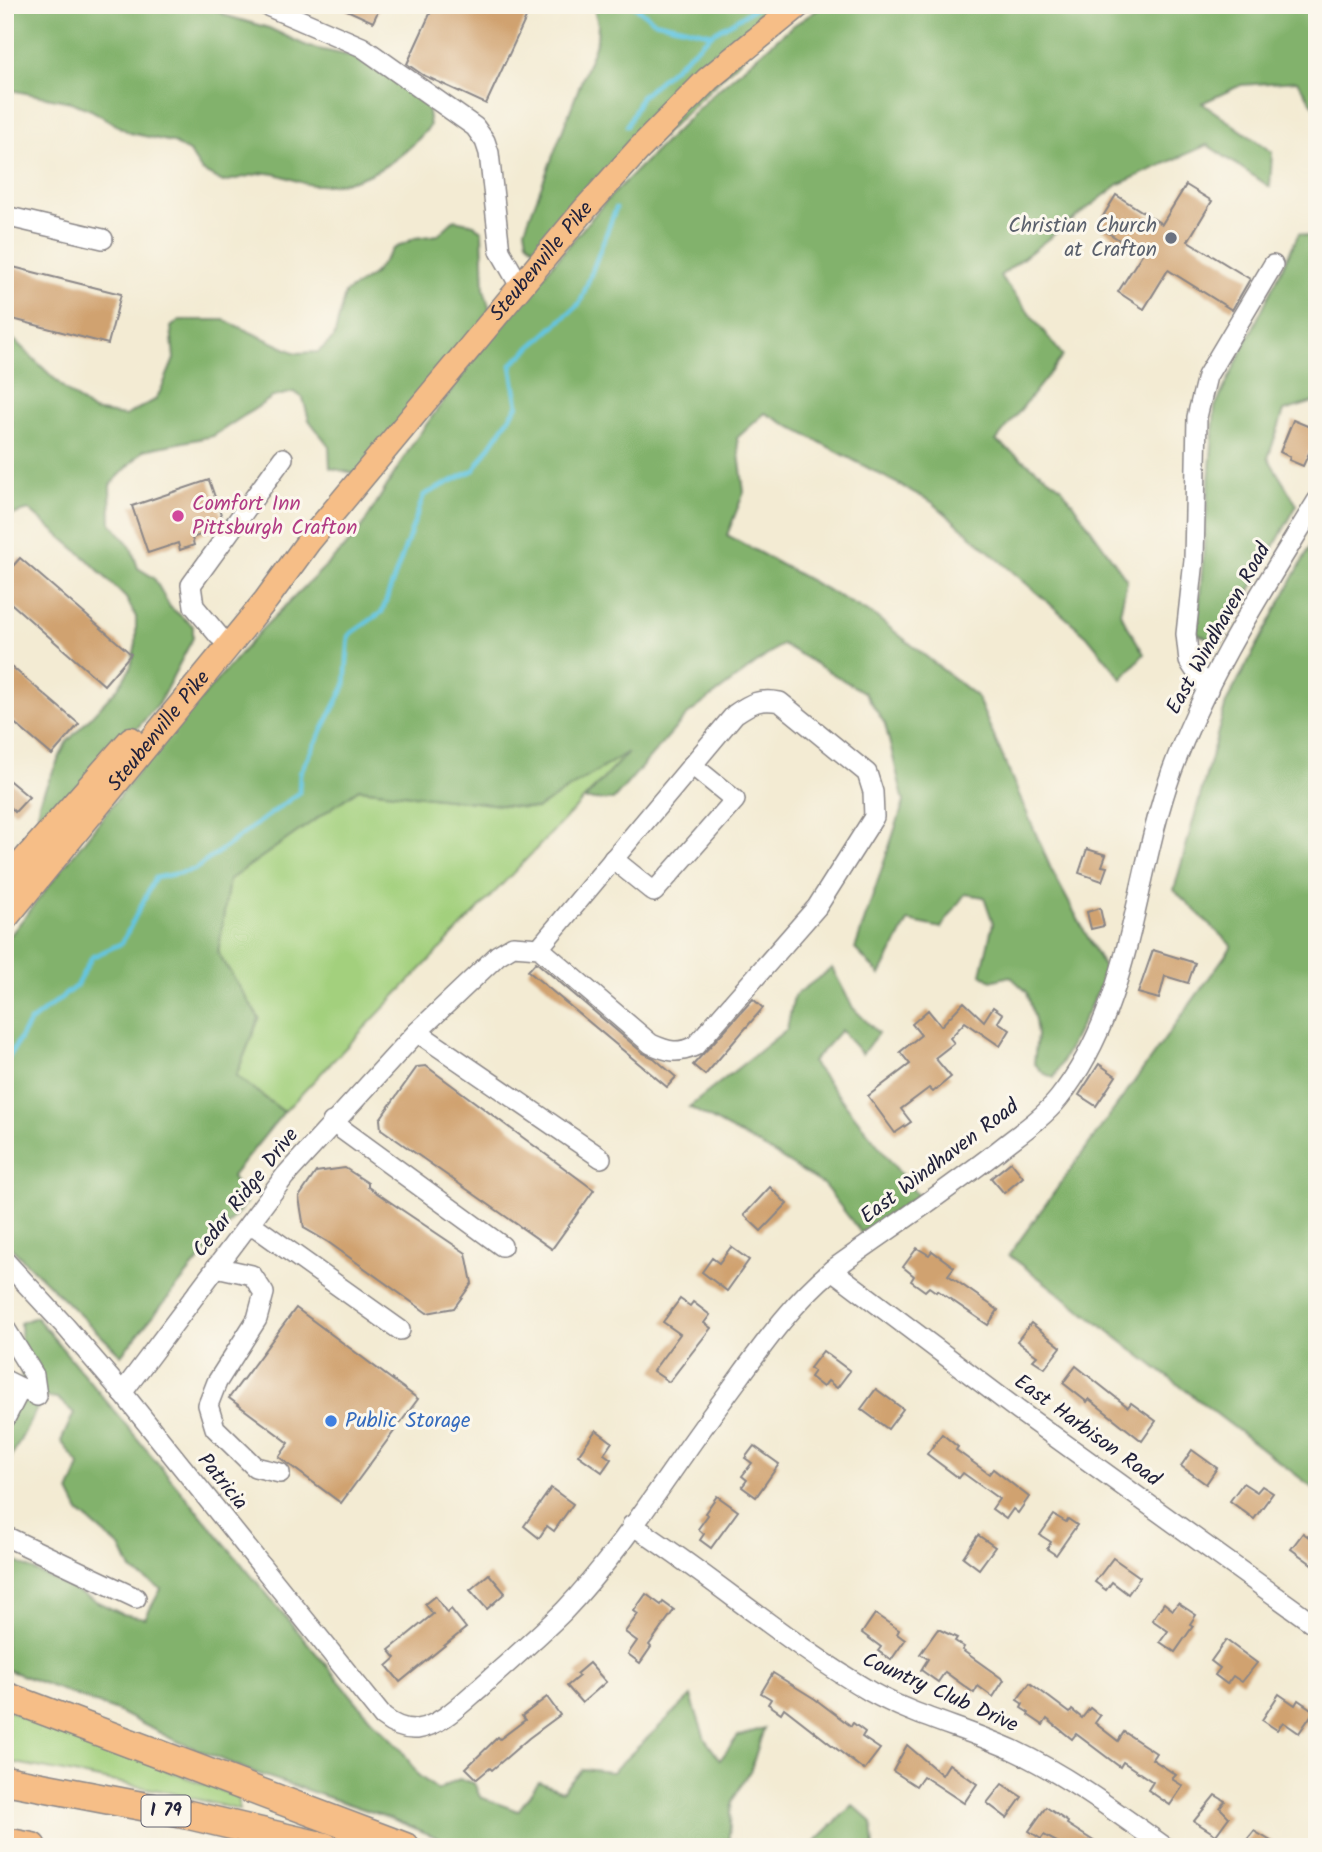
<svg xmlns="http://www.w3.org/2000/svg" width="1322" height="1852" viewBox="0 0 1322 1852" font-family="Kalam,sans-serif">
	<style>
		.green { fill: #a3d07d; stroke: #62795c; stroke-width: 2 }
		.forest { fill: #82b26c; stroke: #526a54; stroke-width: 2 }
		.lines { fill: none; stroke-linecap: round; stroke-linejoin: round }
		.stream { stroke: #64c6e2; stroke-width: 4.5 }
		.building { fill: #d0a270 }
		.minor-casing { stroke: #8a8687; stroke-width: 22 }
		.major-casing { stroke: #8a8687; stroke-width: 27 }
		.highway-casing { stroke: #8a8687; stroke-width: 31 }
		.minor { stroke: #fff; stroke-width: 19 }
		.major { stroke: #f6be87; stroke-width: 24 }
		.highway { stroke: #f6be87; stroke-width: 28 }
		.worship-dot { fill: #6b7280; stroke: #fbf7ec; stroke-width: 2.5 }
		.hotel-dot { fill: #d1479c; stroke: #fbf7ec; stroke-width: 2.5 }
		.shop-dot { fill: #3f7fe0; stroke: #fbf7ec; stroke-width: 2.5 }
		.labels { text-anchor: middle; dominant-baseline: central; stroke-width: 6; stroke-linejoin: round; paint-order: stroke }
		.shield { fill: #fbf7ec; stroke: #636270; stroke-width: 2 }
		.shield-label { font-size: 19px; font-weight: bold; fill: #22223b }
		.worship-label { font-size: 21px; fill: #5b616d; stroke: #fbf7ec; text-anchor: end }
		.street-label { font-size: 21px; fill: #22223b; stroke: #fbf7ec }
		.hotel-label { font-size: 21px; fill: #b23c85; stroke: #fbf7ec; text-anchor: start }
		.shop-label { font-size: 21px; fill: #366cbe; stroke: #fbf7ec; text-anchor: start }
	</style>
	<rect width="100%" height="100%" fill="#fbf7ec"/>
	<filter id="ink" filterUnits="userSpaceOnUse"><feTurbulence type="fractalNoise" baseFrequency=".0143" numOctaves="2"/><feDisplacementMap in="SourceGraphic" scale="14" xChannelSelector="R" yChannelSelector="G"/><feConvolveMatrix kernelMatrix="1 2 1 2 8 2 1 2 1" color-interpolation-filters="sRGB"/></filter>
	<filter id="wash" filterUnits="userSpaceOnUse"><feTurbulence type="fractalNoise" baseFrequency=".00686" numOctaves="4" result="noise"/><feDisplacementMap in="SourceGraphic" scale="28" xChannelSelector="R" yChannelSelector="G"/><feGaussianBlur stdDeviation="1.57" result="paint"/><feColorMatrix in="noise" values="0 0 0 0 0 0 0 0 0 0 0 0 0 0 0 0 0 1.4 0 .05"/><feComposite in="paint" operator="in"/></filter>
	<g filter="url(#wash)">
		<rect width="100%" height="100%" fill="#f3ebd3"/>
		<g class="green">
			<path d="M631,750L284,1112L236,1076L259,1018L218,953L228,880L359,789L536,809Z"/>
			<path d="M5,1709L238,1797L239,1810L168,1792L5,1761Z"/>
		</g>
		<g class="forest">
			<path d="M5,5H206L227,16L269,28L309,47L351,56L391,77L427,104L430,126C400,162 361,187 313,185C297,184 282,172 265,173C251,175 237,179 223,182L202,171L190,153L172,142L130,133L91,110L71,102L5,89Z"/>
			<path d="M593,5H796L541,255L527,241L525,229L597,40L598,24Z"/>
			<path d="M825,5H1317V110L1297,81L1241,85L1202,103L1272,152L1270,187L1207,145L1119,184L1000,276L1063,356L996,441L1061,487L1127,580L1120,613L1144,654L1122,679L1087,636L932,502L765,413L737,438L744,492L727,535L875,616L977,697L1051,869L1107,973L1054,1078L1043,1073L1034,1063L1037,1035L1035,1020L1027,992L1010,976L991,981L981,974L993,923L984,897L965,894L941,928L908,921L880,975L855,949L904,802L885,724L865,693L782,644L686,716L613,800H584L628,752L536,809L359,789L229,880L218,953L259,1018L236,1076L284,1112L232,1176L246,1203L121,1355L5,1242V942L154,752L261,630L357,535L413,443L479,352L606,201L712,95L791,27Z"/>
			<path d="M454,220L474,224L482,232L484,289L492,317L361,475L330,468L329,446L309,420L303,398L294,392L273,397L213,436L144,450L110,485L111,523L131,547L138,568L154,578L170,607L193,626V638L159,703L53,826L38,812L39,802L66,743L118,688L130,669L136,644V617L126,598L87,559L29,510L5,517V439L12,425L5,406V331L67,391L93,411L125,416L155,400L161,390L174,359L171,327L180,320H224L296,353L318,352L334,338L345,293L373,275L393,249L415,238L438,235Z"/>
			<path d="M1299,233L1317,240V401L1284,411L1268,458L1297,505L1221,643L1197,634L1215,407Z"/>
			<path d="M1317,534V1489L1312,1487L1009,1255L1232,946L1174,890L1226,703Z"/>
			<path d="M832,968L853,1008L878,1033L862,1054L841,1030L812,1062L918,1196L861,1233L824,1185L765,1148L689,1107L787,1029L794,996Z"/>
			<path d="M36,1317L370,1718L401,1749L418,1775L438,1790L459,1779L474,1783L480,1797L518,1811L539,1782L562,1791L582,1769L612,1772L691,1696L705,1739L720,1760L738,1736L764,1728L751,1769L732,1801L728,1847H460L390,1818L250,1771L174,1740L117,1711L5,1669V1556L122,1614L145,1618L161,1589L131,1570L121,1548L79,1512L69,1492L80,1466L61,1441L74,1413L57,1398L43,1397L5,1469V1422L22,1381L20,1323Z"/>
			<path d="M853,1805L872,1822L874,1847H809Z"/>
		</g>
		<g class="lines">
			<g class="stream">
				<path d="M633,5L654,21L712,34"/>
				<path d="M627,126L641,97L712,34L761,5"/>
				<path d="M5,1064L29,1023L76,986L92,957L122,943L155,878L194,870L299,793L300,773L345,686L349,635L382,612L424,495L474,470L518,405L511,365L580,303L616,208"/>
			</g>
		</g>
		<g id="blocks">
			<g class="building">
				<path d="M336,5H381L373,22Z"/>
				<path d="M434,5H532L486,104L423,75L407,64Z"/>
				<path d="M1186,185L1212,201L1188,241L1250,279L1232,310L1168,270L1144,309L1118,292L1142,254L1097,226L1116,195L1162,224Z"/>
				<path d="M5,265L121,294L108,344L5,317Z"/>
				<path d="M1293,420L1317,430V436L1303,466L1289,460L1290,457L1280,452Z"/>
				<path d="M209,480L223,520L216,529L192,538L194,545L180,550L178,543L148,553L132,506Z"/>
				<path d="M20,558L131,654L104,685L5,598V575Z"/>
				<path d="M5,661L79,724L52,755L5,715Z"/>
				<path d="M5,777L29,797L15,812L5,803Z"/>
				<path d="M1087,849L1106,855L1102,866L1107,867L1102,881L1079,873Z"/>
				<path d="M1100,908L1104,926L1091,929L1087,912Z"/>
				<path d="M1153,950L1195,963L1188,983L1165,976L1159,999L1138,993Z"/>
				<path d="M536,962L643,1053L654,1058L676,1077L667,1087L528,971Z"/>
				<path d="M753,999L763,1008L705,1075L693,1065Z"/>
				<path d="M964,1002L984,1021L993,1007L1003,1014L998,1022L1010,1030L1000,1046L965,1022L950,1038L954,1043L935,1058L951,1077L933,1092L929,1088L901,1109L911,1122L895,1133L868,1096L910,1064L900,1052L921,1035L912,1024L928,1010L941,1026Z"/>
				<path d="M1099,1064L1116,1076L1096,1106L1079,1095Z"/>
				<path d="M426,1066L594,1190L552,1249L381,1129L380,1119L417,1067Z"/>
				<path d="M1011,1162L1023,1177L1004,1193L991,1178Z"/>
				<path d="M345,1168L368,1183V1187L466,1253L472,1283L454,1308L427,1313L328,1242L304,1228L299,1197L316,1172Z"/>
				<path d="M770,1187L787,1204L761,1231L744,1215Z"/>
				<path d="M731,1247L749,1260L727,1291L702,1272L712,1258L719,1263Z"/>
				<path d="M917,1248L929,1255L932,1251L954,1267L948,1275L998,1310L988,1325L937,1290L936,1292L929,1287L925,1291L911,1281L914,1276L903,1267Z"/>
				<path d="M680,1299L690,1306L693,1302L710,1315L704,1323L711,1328L669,1382L653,1371L680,1334L663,1322Z"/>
				<path d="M296,1308L418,1399L341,1503L279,1457L289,1443L229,1398Z"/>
				<path d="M1031,1323L1061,1347L1045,1368L1033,1360L1037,1356L1017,1341Z"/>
				<path d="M823,1351L850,1371L837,1388L828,1381L823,1387L810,1377L814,1371L810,1368Z"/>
				<path d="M1076,1366L1128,1407L1131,1403L1156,1421L1142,1441L1089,1399L1087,1402L1063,1383Z"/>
				<path d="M876,1389L903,1409L888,1429L861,1409Z"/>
				<path d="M596,1430L612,1442L604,1454L611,1459L602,1472L578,1455Z"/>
				<path d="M942,1434L958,1447L956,1450L989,1474L993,1469L1029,1497L1018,1513L1013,1509L1006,1519L992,1509L999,1499L963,1473L959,1478L927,1454Z"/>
				<path d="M754,1446L779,1464L756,1497L742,1487L747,1480L742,1476L752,1463L745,1458Z"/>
				<path d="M1192,1450L1217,1468L1206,1484L1181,1466Z"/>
				<path d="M1243,1483L1257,1492L1262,1486L1273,1493L1254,1519L1230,1501Z"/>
				<path d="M551,1488L573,1504L554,1531L547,1526L539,1538L524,1526Z"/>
				<path d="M717,1496L738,1511L711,1548L700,1540L704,1534L698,1529L708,1515L705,1513Z"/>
				<path d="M1054,1515L1066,1522L1068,1519L1077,1525L1056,1555L1047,1549L1051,1542L1040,1535Z"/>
				<path d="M1303,1533L1317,1543V1568L1291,1549Z"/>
				<path d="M978,1535L995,1547L979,1569L963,1557Z"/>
				<path d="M1113,1558L1140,1577L1128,1594L1112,1582L1106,1590L1095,1582Z"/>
				<path d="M489,1574L505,1593L487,1609L470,1590Z"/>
				<path d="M646,1594L661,1605L663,1602L674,1610L649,1645L651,1647L640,1663L628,1654L637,1641L625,1632L638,1614L634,1611Z"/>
				<path d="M435,1596L447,1613L451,1609L466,1628L400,1682L387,1666L396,1658L389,1650L433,1614L425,1604Z"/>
				<path d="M1164,1603L1173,1610L1178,1603L1196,1615L1190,1624L1193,1626L1175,1652L1160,1642L1168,1631L1152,1620Z"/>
				<path d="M875,1614L899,1630L897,1634L905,1640L891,1660L878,1651L881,1647L862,1633Z"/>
				<path d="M938,1629L957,1638L955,1641L964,1647L962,1650L1004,1680L993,1697L978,1686L974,1693L945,1672L938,1682L921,1670L928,1659L920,1654Z"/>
				<path d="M1226,1640L1257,1663L1242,1682L1233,1676L1227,1684L1215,1675L1220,1668L1211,1661Z"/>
				<path d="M589,1663L606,1682L582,1703L567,1686L579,1676L576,1674Z"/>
				<path d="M773,1673L815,1699L851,1726L853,1723L865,1732L862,1737L880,1749L864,1770L784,1708L781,1713L768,1704L771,1699L761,1693Z"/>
				<path d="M1030,1683L1070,1713L1072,1710L1082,1718L1090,1708L1100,1716L1095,1723L1118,1741L1124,1732L1156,1753L1152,1759L1176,1775L1172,1779L1183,1786L1170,1805L1148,1790L1153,1782L1123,1762L1120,1767L1076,1734L1072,1739L1047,1719L1043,1725L1028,1715L1029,1713L1021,1708L1023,1704L1017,1700Z"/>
				<path d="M1279,1694L1295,1705L1298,1700L1314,1711L1299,1733L1283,1722L1277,1730L1262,1720Z"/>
				<path d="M547,1697L560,1715L529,1738L492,1770L490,1768L477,1779L466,1768L498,1737L500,1739L525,1720L522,1716Z"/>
				<path d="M907,1745L942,1775L949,1764L977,1784L964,1803L923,1776L916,1786L893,1771Z"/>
				<path d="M1002,1784L1022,1797L1007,1818L987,1803Z"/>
				<path d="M1215,1795L1225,1801L1220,1808L1229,1817L1216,1835L1194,1821Z"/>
				<path d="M1046,1807L1068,1822L1067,1824L1103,1847H1066L1044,1835L1041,1839L1029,1831Z"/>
				<path d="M1254,1831L1281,1847H1241Z"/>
			</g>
		</g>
	</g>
	<g filter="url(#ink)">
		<use href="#blocks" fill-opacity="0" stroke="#8a8687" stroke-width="2"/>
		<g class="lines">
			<g class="minor-casing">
				<g id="minor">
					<path d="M265,5L362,47L475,127L485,141L489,153L500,251L520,286"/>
					<path d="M5,216L103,239"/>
					<path d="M219,636L194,606L191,585L283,458"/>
					<path d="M1208,690L1189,661L1186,634L1194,560L1197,417L1207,376L1273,265"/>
					<path d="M613,859L654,892L735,800L692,765"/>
					<path d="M417,1032L601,1158"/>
					<path d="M332,1122L502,1246"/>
					<path d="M250,1223L400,1330"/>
					<path d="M5,1261L65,1326L121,1391L383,1717C393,1725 403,1730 417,1729C441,1726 464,1701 482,1686C510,1661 538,1637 564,1611C622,1550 667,1475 717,1408C753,1360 786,1308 832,1270C888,1230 945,1192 999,1150C1019,1134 1043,1118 1059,1098C1133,1004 1133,879 1172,771C1207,675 1264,588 1317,501"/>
					<path d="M216,1267L252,1275L264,1293L257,1319L217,1382L208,1405L215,1428L255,1467L280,1473"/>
					<path d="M832,1270L1019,1411L1317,1626"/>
					<path d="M5,1328L34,1375L37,1396L5,1380"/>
					<path d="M122,1393L285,1176L417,1032L498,955L513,946L539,948L651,1044C669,1052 678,1054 695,1046L817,907L874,817L873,792L867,773L780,702C760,698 751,703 735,714L539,948"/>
					<path d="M5,1419L21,1388"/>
					<path d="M632,1525C714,1578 787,1643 871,1692C916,1717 967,1729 1013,1750C1068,1776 1116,1812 1165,1847"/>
					<path d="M5,1536L136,1598"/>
				</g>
			</g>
			<g class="major-casing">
				<g id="major">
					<path d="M5,882L131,739"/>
					<path id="s1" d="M5,919L266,600L309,541L585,209L638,150L708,79L799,5"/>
				</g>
			</g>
			<g class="highway-casing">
				<g id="highway">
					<path d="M5,1696L405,1847"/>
					<path d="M5,1780L189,1815L325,1847"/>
					<path d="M5,1842L32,1847"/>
				</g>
			</g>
			<use href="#minor" class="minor"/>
			<use href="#major" class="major"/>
			<use href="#highway" class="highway"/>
		</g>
	</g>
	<circle class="worship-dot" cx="1171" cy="238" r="7"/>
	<circle class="hotel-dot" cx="178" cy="516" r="7"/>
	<circle class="shop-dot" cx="331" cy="1421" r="7"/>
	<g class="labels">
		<rect class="shield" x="141.5" y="1795.5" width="49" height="31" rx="5"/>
		<g class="shield-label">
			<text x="166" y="1811">I 79</text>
		</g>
		<g class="worship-label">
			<text x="1157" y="226">Christian Church<tspan x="1157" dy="24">at Crafton</tspan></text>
		</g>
		<g class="street-label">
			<text stroke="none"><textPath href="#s1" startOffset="849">Steubenville Pike</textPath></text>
			<text transform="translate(1219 629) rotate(-61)">East Windhaven Road</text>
			<text stroke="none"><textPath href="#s1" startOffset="243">Steubenville Pike</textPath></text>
			<text transform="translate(940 1162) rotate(-37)">East Windhaven Road</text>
			<text transform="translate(246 1193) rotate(-52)">Cedar Ridge Drive</text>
			<text transform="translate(1087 1431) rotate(36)">East Harbison Road</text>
			<text transform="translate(222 1482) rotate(51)">Patricia</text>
			<text transform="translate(940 1693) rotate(24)">Country Club Drive</text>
		</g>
		<g class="hotel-label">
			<text x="192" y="504">Comfort Inn<tspan x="192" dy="24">Pittsburgh Crafton</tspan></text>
		</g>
		<g class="shop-label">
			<text x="345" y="1421">Public Storage</text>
		</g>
	</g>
	<rect width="1322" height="1852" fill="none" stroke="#fbf7ec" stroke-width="28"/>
</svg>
